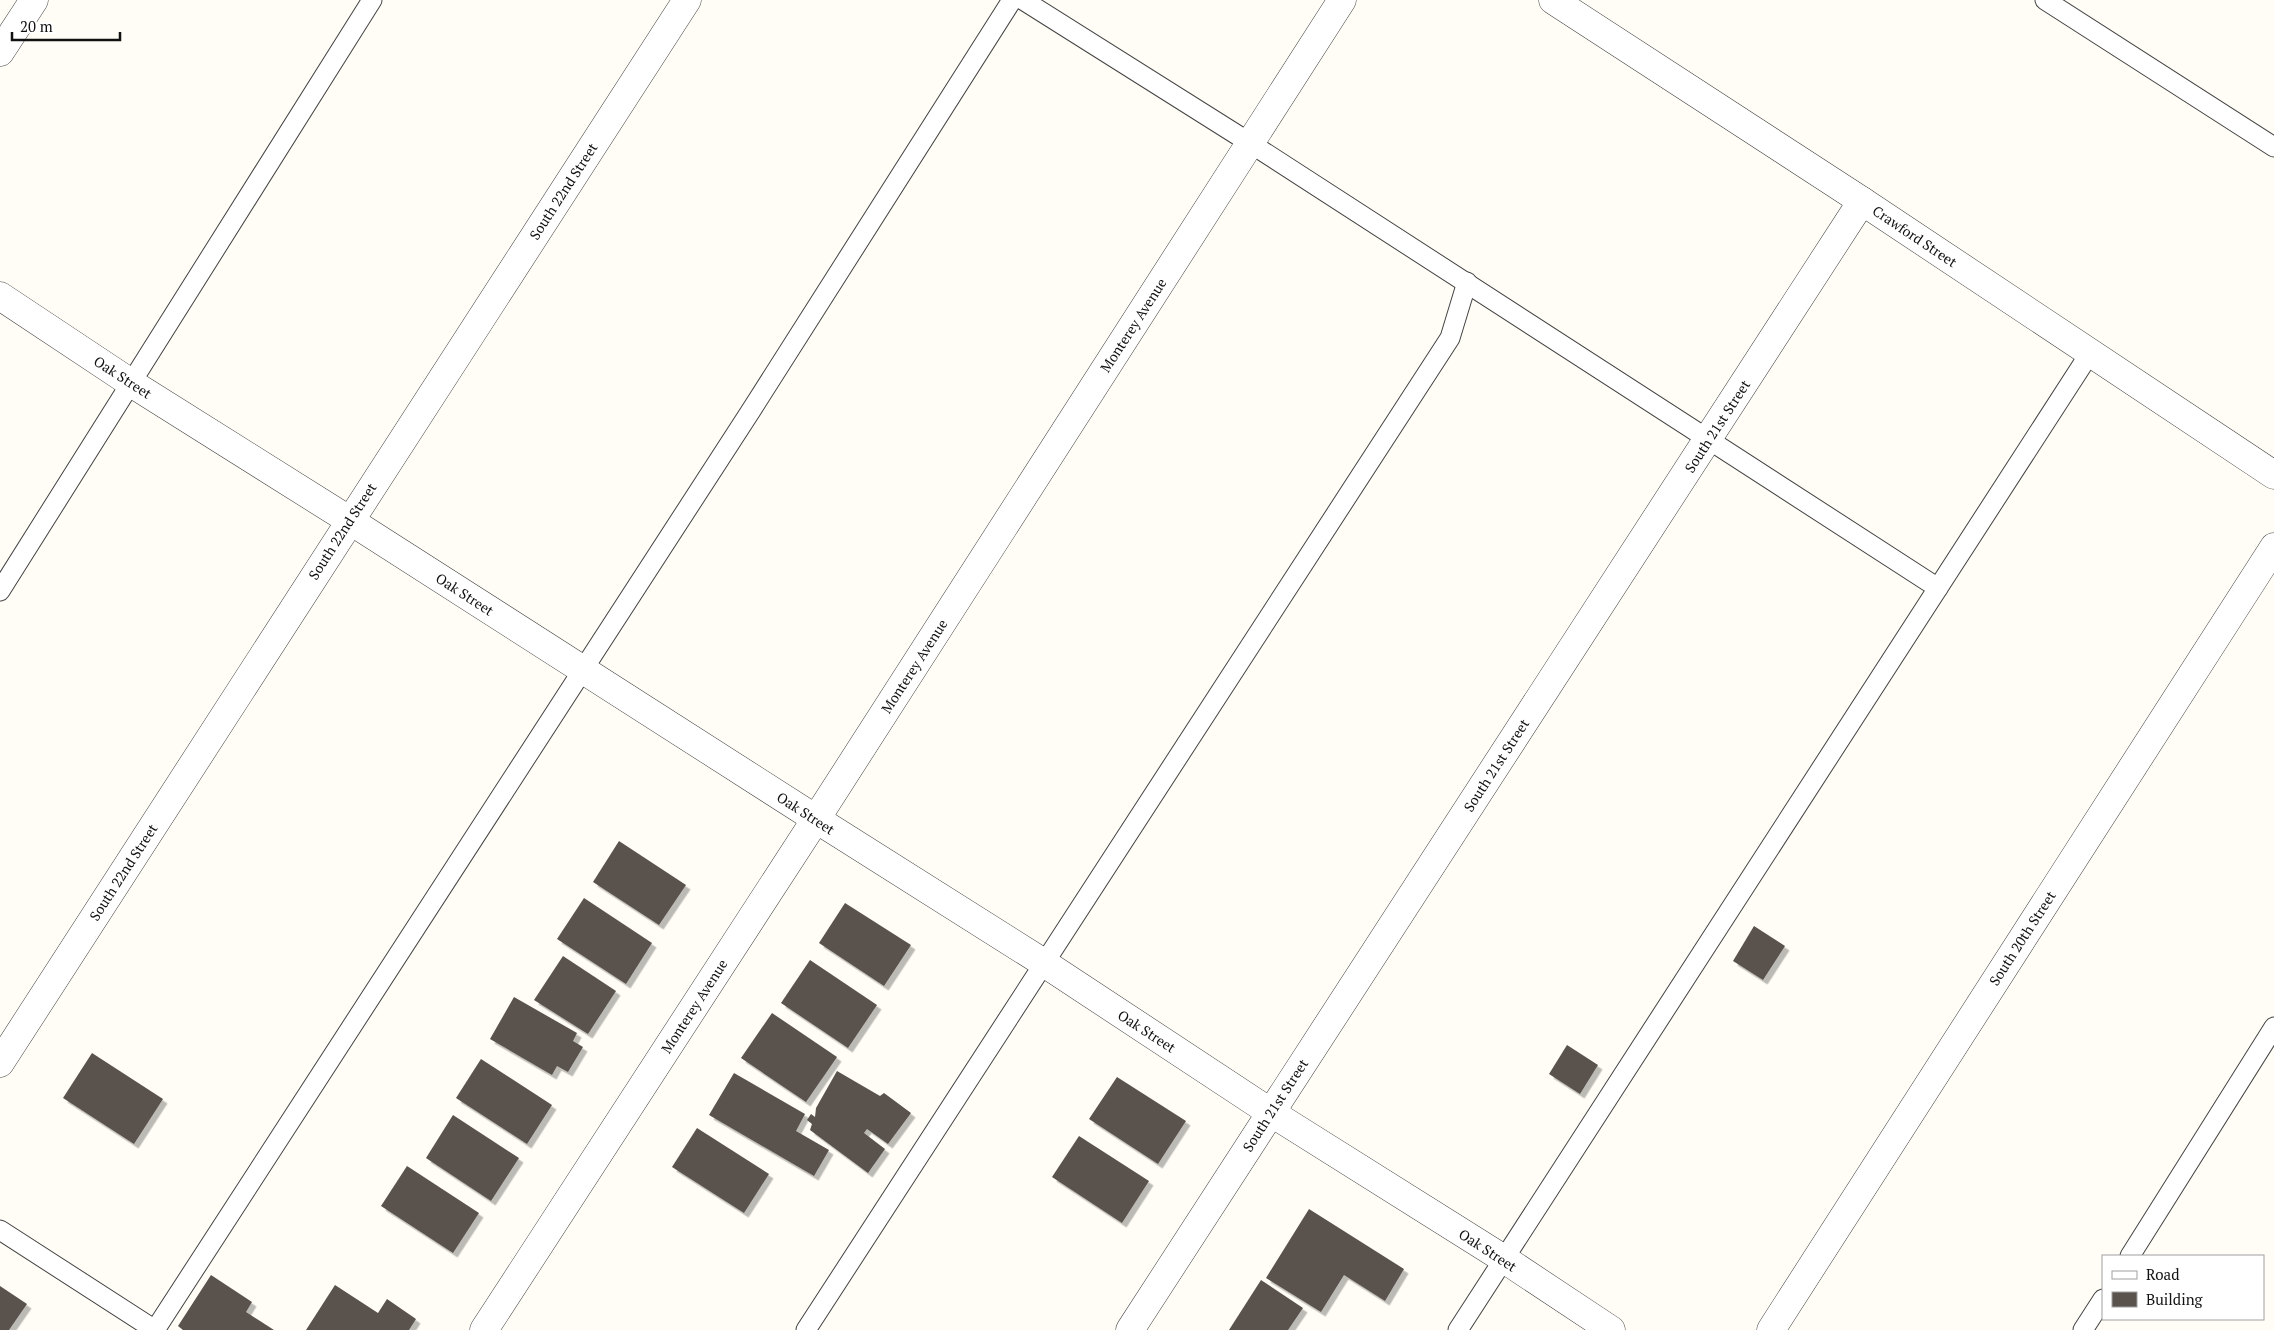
<svg xmlns="http://www.w3.org/2000/svg" width="2274" height="1330" viewBox="0 0 2274 1330" font-family="'PT Serif',serif">
	<style>
		.building { fill: #5a524d; filter: url(#shadow) }
		.lines { fill: none; stroke-linecap: round; stroke-linejoin: round }
		.lane-casing { stroke: #444; stroke-width: 21 }
		.street-casing { stroke: #444; stroke-width: 29 }
		.lane { stroke: #fff; stroke-width: 19 }
		.street { stroke: #fff; stroke-width: 28 }
		.labels { text-anchor: middle; dominant-baseline: central; stroke-width: 5; stroke-linejoin: round; paint-order: stroke }
		.street-label { font-size: 14px; fill: #111; stroke: #fff }
	</style>
	<defs>
		<filter id="shadow"><feDropShadow dx="4.5" dy="4.5" stdDeviation="0" flood-color="#0004"/></filter>
	</defs>
	<rect width="100%" height="100%" fill="#fffdf5"/>
	<g class="building">
		<path d="M619,841L686,885L659,925L593,882Z"/>
		<path d="M584,898L652,943L626,984L557,939Z"/>
		<path d="M845,903L911,945L884,986L819,943Z"/>
		<path d="M1754,926L1785,946L1763,980L1733,961Z"/>
		<path d="M563,956L616,991L588,1034L534,1000Z"/>
		<path d="M810,960L877,1005L848,1048L781,1003Z"/>
		<path d="M514,997L577,1033L573,1041L583,1047L568,1072L557,1066L552,1075L490,1039Z"/>
		<path d="M772,1013L837,1057L806,1102L741,1058Z"/>
		<path d="M1567,1045L1598,1065L1580,1094L1549,1074Z"/>
		<path d="M92,1053L163,1099L134,1144L63,1098Z"/>
		<path d="M481,1059L552,1105L527,1144L456,1098Z"/>
		<path d="M837,1071L880,1096L884,1093L911,1113L888,1144L867,1129L864,1133L885,1149L868,1173L810,1130L812,1124L807,1120L811,1114L815,1117L816,1108Z"/>
		<path d="M734,1073L805,1114L796,1131L829,1150L814,1176L709,1115Z"/>
		<path d="M1117,1077L1186,1121L1158,1164L1089,1119Z"/>
		<path d="M453,1115L519,1158L491,1201L426,1158Z"/>
		<path d="M697,1128L769,1174L744,1213L672,1167Z"/>
		<path d="M1079,1136L1149,1181L1122,1223L1052,1177Z"/>
		<path d="M407,1166L479,1213L453,1253L381,1206Z"/>
		<path d="M1309,1209L1404,1269L1385,1301L1344,1275L1321,1312L1266,1278Z"/>
		<path d="M211,1275L252,1302L246,1312L274,1330H183L178,1326Z"/>
		<path d="M1261,1280L1303,1308L1288,1330H1229Z"/>
		<path d="M335,1285L378,1313L387,1299L416,1319L409,1330H306Z"/>
		<path d="M0,1286L27,1304L9,1330H0Z"/>
	</g>
	<g class="lines">
		<g class="lane-casing">
			<g id="lane">
				<path d="M1023,0L1250,143L1938,588"/>
				<path d="M2045,0L2274,147"/>
				<path d="M0,591L372,0"/>
				<path d="M0,1230L155,1330"/>
				<path d="M2130,1256L2274,1027"/>
				<path d="M155,1330L752,409L1012,0"/>
				<path d="M806,1330L1450,338L1467,282"/>
				<path d="M1458,1330L2090,353"/>
				<path d="M2083,1330L2103,1299"/>
			</g>
		</g>
		<g class="street-casing">
			<g id="street">
				<path d="M1553,0L1862,201L2274,475"/>
				<path d="M0,52L34,0"/>
				<path d="M0,296L131,383L349,520L816,819L1044,963L1270,1112L1504,1259L1611,1330"/>
				<path d="M0,1063L687,0"/>
				<path d="M484,1330L816,819L1342,0"/>
				<path d="M1130,1330L1862,201"/>
				<path d="M1771,1330L2274,547"/>
			</g>
		</g>
		<use href="#lane" class="lane"/>
		<use href="#street" class="street"/>
	</g>
	<g class="labels">
		<g class="street-label">
			<text transform="translate(563 191) rotate(-57)">South 22nd Street</text>
			<text transform="translate(1915 236) rotate(34)">Crawford Street</text>
			<text transform="translate(1133 325) rotate(-57)">Monterey Avenue</text>
			<text transform="translate(123 377) rotate(33)">Oak Street</text>
			<text transform="translate(1717 426) rotate(-57)">South 21st Street</text>
			<text transform="translate(342 531) rotate(-57)">South 22nd Street</text>
			<text transform="translate(465 594) rotate(33)">Oak Street</text>
			<text transform="translate(914 666) rotate(-57)">Monterey Avenue</text>
			<text transform="translate(1496 765) rotate(-57)">South 21st Street</text>
			<text transform="translate(806 813) rotate(33)">Oak Street</text>
			<text transform="translate(123 872) rotate(-57)">South 22nd Street</text>
			<text transform="translate(2022 938) rotate(-57)">South 20th Street</text>
			<text transform="translate(694 1006) rotate(-57)">Monterey Avenue</text>
			<text transform="translate(1147 1031) rotate(33)">Oak Street</text>
			<text transform="translate(1275 1105) rotate(-57)">South 21st Street</text>
			<text transform="translate(1488 1250) rotate(33)">Oak Street</text>
		</g>
	</g>
	<rect x="2102" y="1255" width="162" height="65" fill="#ffffff" stroke="#a0a0a0"/>
	<rect x="2112" y="1271" width="25" height="8" fill="#ffffff" stroke="#a0a0a0"/>
	<text x="2146" y="1280" font-size="15" fill="#111111">Road</text>
	<rect x="2112" y="1292" width="25" height="15" fill="#5a524d" stroke="#a0a0a0"/>
	<text x="2146" y="1305" font-size="15" fill="#111111">Building</text>
	<path d="M12 32v8h108v-8" fill="none" stroke="#111111" stroke-width="2.5"/>
	<text x="20" y="32" font-size="15" fill="#111111" stroke="#ffffff" stroke-width="4" paint-order="stroke">20 m</text>
</svg>
